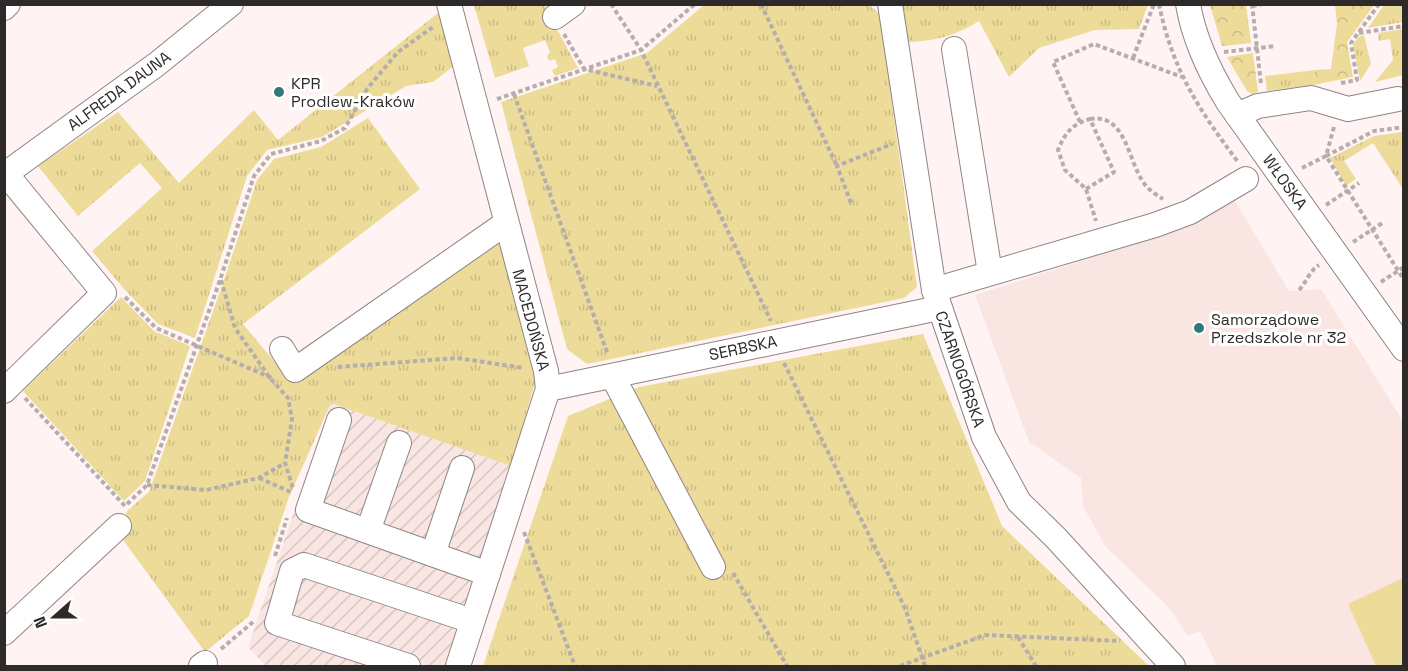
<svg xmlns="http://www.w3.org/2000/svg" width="1408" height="671" viewBox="0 0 1408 671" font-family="'Space Grotesk',sans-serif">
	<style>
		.built { fill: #f9e6e3 }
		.industrial { fill: url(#industrial-furrows) }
		.grass { fill: url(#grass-tufts) }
		.forest { fill: url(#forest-crowns) }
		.pitch { fill: #ecdb99 }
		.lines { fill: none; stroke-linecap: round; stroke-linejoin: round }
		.minor-casing { stroke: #8e8584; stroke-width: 26 }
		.path { stroke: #b6aead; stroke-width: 4; stroke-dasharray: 4.5 3; stroke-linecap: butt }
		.minor { stroke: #fff; stroke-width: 24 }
		.poi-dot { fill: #2f797a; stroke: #fff; stroke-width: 2 }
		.labels { text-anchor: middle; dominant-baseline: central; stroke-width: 6; stroke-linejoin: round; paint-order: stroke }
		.poi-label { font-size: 16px; fill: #2e2a29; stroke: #fff; text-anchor: start }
		.street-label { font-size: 16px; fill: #2e2a29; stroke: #fff }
	</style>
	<defs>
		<pattern id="industrial-furrows" width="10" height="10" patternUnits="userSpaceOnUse" patternTransform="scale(1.5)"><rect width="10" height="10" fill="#f9e6e3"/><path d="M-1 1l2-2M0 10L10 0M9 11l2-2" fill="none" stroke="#d6c5c3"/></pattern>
		<pattern id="grass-tufts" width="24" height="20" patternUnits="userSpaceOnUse" patternTransform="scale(1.5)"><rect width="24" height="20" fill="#ecdb99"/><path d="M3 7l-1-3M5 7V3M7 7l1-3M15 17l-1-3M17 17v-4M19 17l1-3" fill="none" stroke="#cbbc84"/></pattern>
		<pattern id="forest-crowns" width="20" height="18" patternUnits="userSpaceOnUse" patternTransform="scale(1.5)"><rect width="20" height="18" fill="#ecdb99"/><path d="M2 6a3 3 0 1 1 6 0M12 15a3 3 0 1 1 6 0" fill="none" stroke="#cbbc84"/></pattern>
	</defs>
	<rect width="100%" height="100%" fill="#fff4f3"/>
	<path class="built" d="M1234,199L1289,291L1321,289L1403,421V666H1217L1200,631L1188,636L1168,607L1105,546L1083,506L1081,478L1029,442L975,295L1087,259L1096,252Z"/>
	<path class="industrial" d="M331,403L511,466L446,666H266L248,647Z"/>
	<g class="grass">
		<path d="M474,5H544L578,68L555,76L552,70L558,67L555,59L549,61L547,56L550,52L545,40L523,48L529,66L495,78Z"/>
		<path d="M704,5H869L880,14L917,287L904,298L587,364L567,349L501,102L647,53Z"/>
		<path d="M899,5H1148L1139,29L1095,30L1039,48L1009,77L979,21C956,36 932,42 905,42Z"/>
		<path d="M1384,5H1403V22L1368,28Z"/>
		<path d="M443,9L455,65L433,82L406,86L322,137L267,150L247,176L195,338L158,324L124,289L92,251L162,188L140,163L78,216L38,166L118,112L179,183L254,110L278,140Z"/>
		<path d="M1403,29V75L1375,82L1393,60L1390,39L1379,41L1378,33Z"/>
		<path d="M1364,35L1371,64L1360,81L1353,44L1359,37Z"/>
		<path d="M1315,70L1313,85L1267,91L1265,76Z"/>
		<path d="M368,118L420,189L243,324L289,379L500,241L531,358L535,383L511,466L331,403L289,497L249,616L205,652L118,533L127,511L149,492L224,280L257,180L274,159L321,147Z"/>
		<path d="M1403,132V189L1373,143L1344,161L1356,179L1346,186L1330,158L1374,136Z"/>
		<path d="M121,297L154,331L190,346L145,481L124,501L23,391Z"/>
		<path d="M923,334L1002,526L1149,666H483L568,416L639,387Z"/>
	</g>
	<g class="forest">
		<path d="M1210,5H1246L1251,43L1222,46Z"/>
		<path d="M1335,5H1374L1347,42L1353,77L1313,85L1315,70L1331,69L1337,24Z"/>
		<path d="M1253,53L1258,92L1252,94L1247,91L1227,57Z"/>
	</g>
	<path class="pitch" d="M1403,578V666H1376L1348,604Z"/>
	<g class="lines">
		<g class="minor-casing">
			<g id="minor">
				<path d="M449,4L546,371L548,389L458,666"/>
				<path d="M890,4L934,290L984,437L1019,502L1056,538L1173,666"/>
				<path d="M1188,4C1194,40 1209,71 1228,102L1404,349"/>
				<path d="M4,8L8,4"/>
				<path d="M555,17L573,4"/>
				<path d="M954,49L990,273"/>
				<path d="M1237,115L1258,106L1311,98L1348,109L1398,99"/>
				<path d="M4,175L157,64L231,4"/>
				<path d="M934,290L1155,225L1190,212L1246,179"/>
				<path d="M282,349L295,370L506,223"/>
				<path d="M613,377L713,567"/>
				<path d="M548,389L939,308"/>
				<path d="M4,391L104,293L6,174"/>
				<path d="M339,420L308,510L488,574"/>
				<path d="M368,531L399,443"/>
				<path d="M433,554L462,468"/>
				<path d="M4,633L119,526"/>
				<path d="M201,666L205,663"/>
				<path d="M408,666L277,623L292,571L304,565L472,621"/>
			</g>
		</g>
		<g class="path">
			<path d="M611,4L641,50L771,321"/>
			<path d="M761,4L837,166"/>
			<path d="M1159,4C1172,69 1199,110 1238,162"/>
			<path d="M1252,4L1261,84"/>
			<path d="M1252,6L1263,4"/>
			<path d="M1359,33L1404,26"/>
			<path d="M564,34L584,69L657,86"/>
			<path d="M1224,52L1276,46"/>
			<path d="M1133,58L1154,4"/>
			<path d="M1341,83L1357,80L1351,43L1379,4"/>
			<path d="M514,94L608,355"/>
			<path d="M497,99L641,50L695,4"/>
			<path d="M1090,119C1125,113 1128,159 1142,180C1147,189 1155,194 1163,199"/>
			<path d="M1080,122L1053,62L1094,44L1182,77"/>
			<path d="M1334,127L1326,156L1374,131L1404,127"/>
			<path d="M1302,168L1326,156L1404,280"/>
			<path d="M1086,189L1114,172L1090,119C1072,124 1065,133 1058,150L1065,170L1086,189L1096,221"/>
			<path d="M851,203L837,166L892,144"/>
			<path d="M1326,205L1359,183"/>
			<path d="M1353,242L1384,222"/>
			<path d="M221,280L235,328L270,378L288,398L292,419L285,463L293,488"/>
			<path d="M1381,282L1404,267"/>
			<path d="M1299,290C1307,282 1309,271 1319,265"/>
			<path d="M125,297L156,328L274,379"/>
			<path d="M784,363L905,608L925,666"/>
			<path d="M338,367L457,358L524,368"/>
			<path d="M25,398L125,506L147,485L220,280L254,176L271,154L321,141L345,128L367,89L398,52L433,27"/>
			<path d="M259,478L291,492"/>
			<path d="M147,485L206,490L259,478L285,463"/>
			<path d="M524,532L575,666"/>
			<path d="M275,556L287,518"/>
			<path d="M733,573L787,666"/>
			<path d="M1018,637L1036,666"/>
			<path d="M221,649L253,622"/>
			<path d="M900,666L985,635L1120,641"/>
		</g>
		<use href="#minor" class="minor"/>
	</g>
	<g class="poi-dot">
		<circle cx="279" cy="92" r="6"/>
		<circle cx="1199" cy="328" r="6"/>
	</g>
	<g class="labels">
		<g class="poi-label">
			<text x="291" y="83">KPR<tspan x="291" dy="18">Prodlew-Kraków</tspan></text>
			<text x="1211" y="319">Samorządowe<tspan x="1211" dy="18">Przedszkole nr 32</tspan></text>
		</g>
		<g class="street-label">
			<text transform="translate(119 91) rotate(-36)">ALFREDA DAUNA</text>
			<text transform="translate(1285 182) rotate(54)">WŁOSKA</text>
			<text transform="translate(531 320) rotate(75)">MACEDOŃSKA</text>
			<text transform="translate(743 348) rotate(-12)">SERBSKA</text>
			<text transform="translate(960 369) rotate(71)">CZARNOGÓRSKA</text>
		</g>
	</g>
	<rect width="1408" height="671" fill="none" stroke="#2e2a29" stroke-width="12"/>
	<g transform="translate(54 617) rotate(249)" stroke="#ffffff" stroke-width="4.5" paint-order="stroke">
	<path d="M0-4.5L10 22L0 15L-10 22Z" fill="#2e2a29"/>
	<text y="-9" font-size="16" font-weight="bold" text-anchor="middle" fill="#2e2a29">N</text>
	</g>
</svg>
